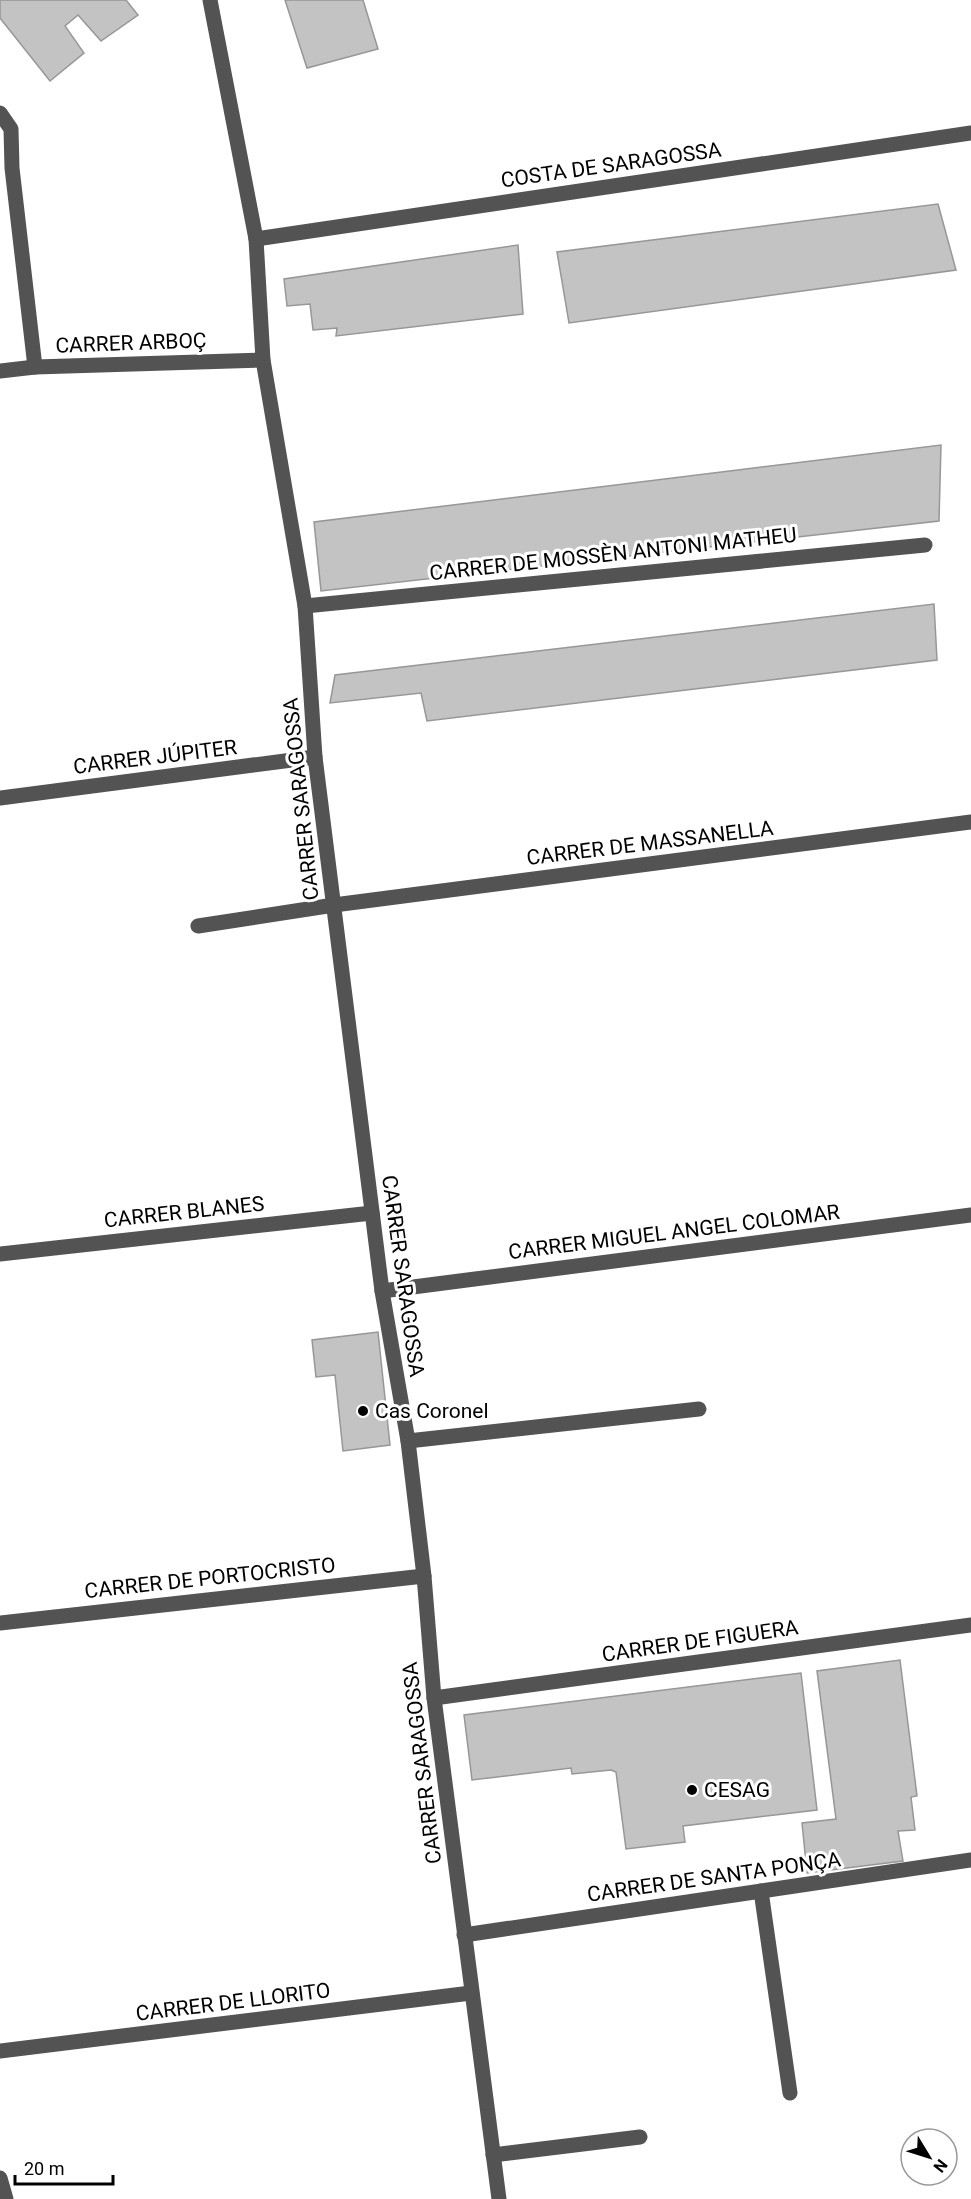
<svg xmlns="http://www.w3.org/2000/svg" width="971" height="2199" viewBox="0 0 971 2199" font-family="Roboto,sans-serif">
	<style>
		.building { fill: #c3c3c3; stroke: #979797; stroke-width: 1.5 }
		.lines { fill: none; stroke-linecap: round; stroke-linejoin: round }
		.minor { stroke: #535353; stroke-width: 15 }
		.poi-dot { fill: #000; stroke: #fff; stroke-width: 2 }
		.labels { text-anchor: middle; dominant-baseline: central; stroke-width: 6; stroke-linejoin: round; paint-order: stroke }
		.street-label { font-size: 21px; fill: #000; stroke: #fff }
		.poi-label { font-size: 21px; fill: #000; stroke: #fff; text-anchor: start }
	</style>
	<rect width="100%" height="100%" fill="#fff"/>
	<g class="building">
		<path d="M0,0H126L138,15L101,41L78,15L65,26L84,53L50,81L0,18Z"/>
		<path d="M285,0H363L378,49L307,68Z"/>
		<path d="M938,204L956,270L569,323L557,252Z"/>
		<path d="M518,245L523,314L336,336L337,328L313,330L310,304L287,306L284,279Z"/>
		<path d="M941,445L939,521L321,591L314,522Z"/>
		<path d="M934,604L937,660L427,721L421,693L330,703L335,675Z"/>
		<path d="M378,1332L390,1445L343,1451L335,1375L316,1377L312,1340Z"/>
		<path d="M900,1660L917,1796L911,1797L915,1830L898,1831L903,1861L807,1873L802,1823L836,1819L817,1671Z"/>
		<path d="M801,1673L817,1810L683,1826L685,1842L626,1849L616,1772L611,1770L572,1774L571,1768L472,1780L464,1715Z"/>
	</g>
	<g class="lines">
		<g class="minor">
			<path d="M210,0L256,239L263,360L305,606L315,757L382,1291L408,1441L424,1576L434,1698L499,2199"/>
			<path d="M0,113L11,129L12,168L35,367"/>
			<path d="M256,239L971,133"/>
			<path d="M0,371L35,367L263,360"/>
			<path d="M305,606L925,545"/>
			<path d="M0,798L315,757"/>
			<path d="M198,926L334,905L971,822"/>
			<path d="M0,1254L372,1213"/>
			<path d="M382,1291L971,1215"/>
			<path d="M408,1441L699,1409"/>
			<path d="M0,1623L424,1576"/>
			<path d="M434,1698L971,1625"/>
			<path d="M761,1891L790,2093"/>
			<path d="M464,1935L971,1860"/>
			<path d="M0,2051L471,1993"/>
			<path d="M493,2155L640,2137"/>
			<path d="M0,2178L6,2199"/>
		</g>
	</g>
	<g class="poi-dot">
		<circle cx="363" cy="1411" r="6"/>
		<circle cx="692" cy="1790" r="6"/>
	</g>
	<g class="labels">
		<g class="street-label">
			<text transform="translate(611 165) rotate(-8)">COSTA DE SARAGOSSA</text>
			<text transform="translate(131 343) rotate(-2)">CARRER ARBOÇ</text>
			<text transform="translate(613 554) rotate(-6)">CARRER DE MOSSÈN ANTONI MATHEU</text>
			<text transform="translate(155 757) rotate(-7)">CARRER JÚPITER</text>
			<text transform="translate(301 799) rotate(-96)">CARRER SARAGOSSA</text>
			<text transform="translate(650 843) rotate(-7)">CARRER DE MASSANELLA</text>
			<text transform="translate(184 1212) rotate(-6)">CARRER BLANES</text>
			<text transform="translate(674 1232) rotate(-7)">CARRER MIGUEL ANGEL COLOMAR</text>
			<text transform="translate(403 1276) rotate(82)">CARRER SARAGOSSA</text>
			<text transform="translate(210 1578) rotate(-6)">CARRER DE PORTOCRISTO</text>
			<text transform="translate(700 1641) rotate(-8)">CARRER DE FIGUERA</text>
			<text transform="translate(422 1763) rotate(-97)">CARRER SARAGOSSA</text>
			<text transform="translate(714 1877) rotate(-8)">CARRER DE SANTA PONÇA</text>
			<text transform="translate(233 2002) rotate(-7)">CARRER DE LLORITO</text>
		</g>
		<g class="poi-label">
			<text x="375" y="1411">Cas Coronel</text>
			<text x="704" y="1790">CESAG</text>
		</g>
	</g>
	<g transform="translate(929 2157) rotate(128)"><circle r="28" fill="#ffffff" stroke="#999999" stroke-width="1.5"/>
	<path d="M0-4.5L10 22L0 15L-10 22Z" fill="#000000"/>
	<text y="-9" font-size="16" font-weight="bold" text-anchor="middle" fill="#000000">N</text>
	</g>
	<path d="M15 2175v9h98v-9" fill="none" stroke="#000000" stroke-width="3"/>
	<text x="24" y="2175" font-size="18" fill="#000000" stroke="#ffffff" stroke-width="4.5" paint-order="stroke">20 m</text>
</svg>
